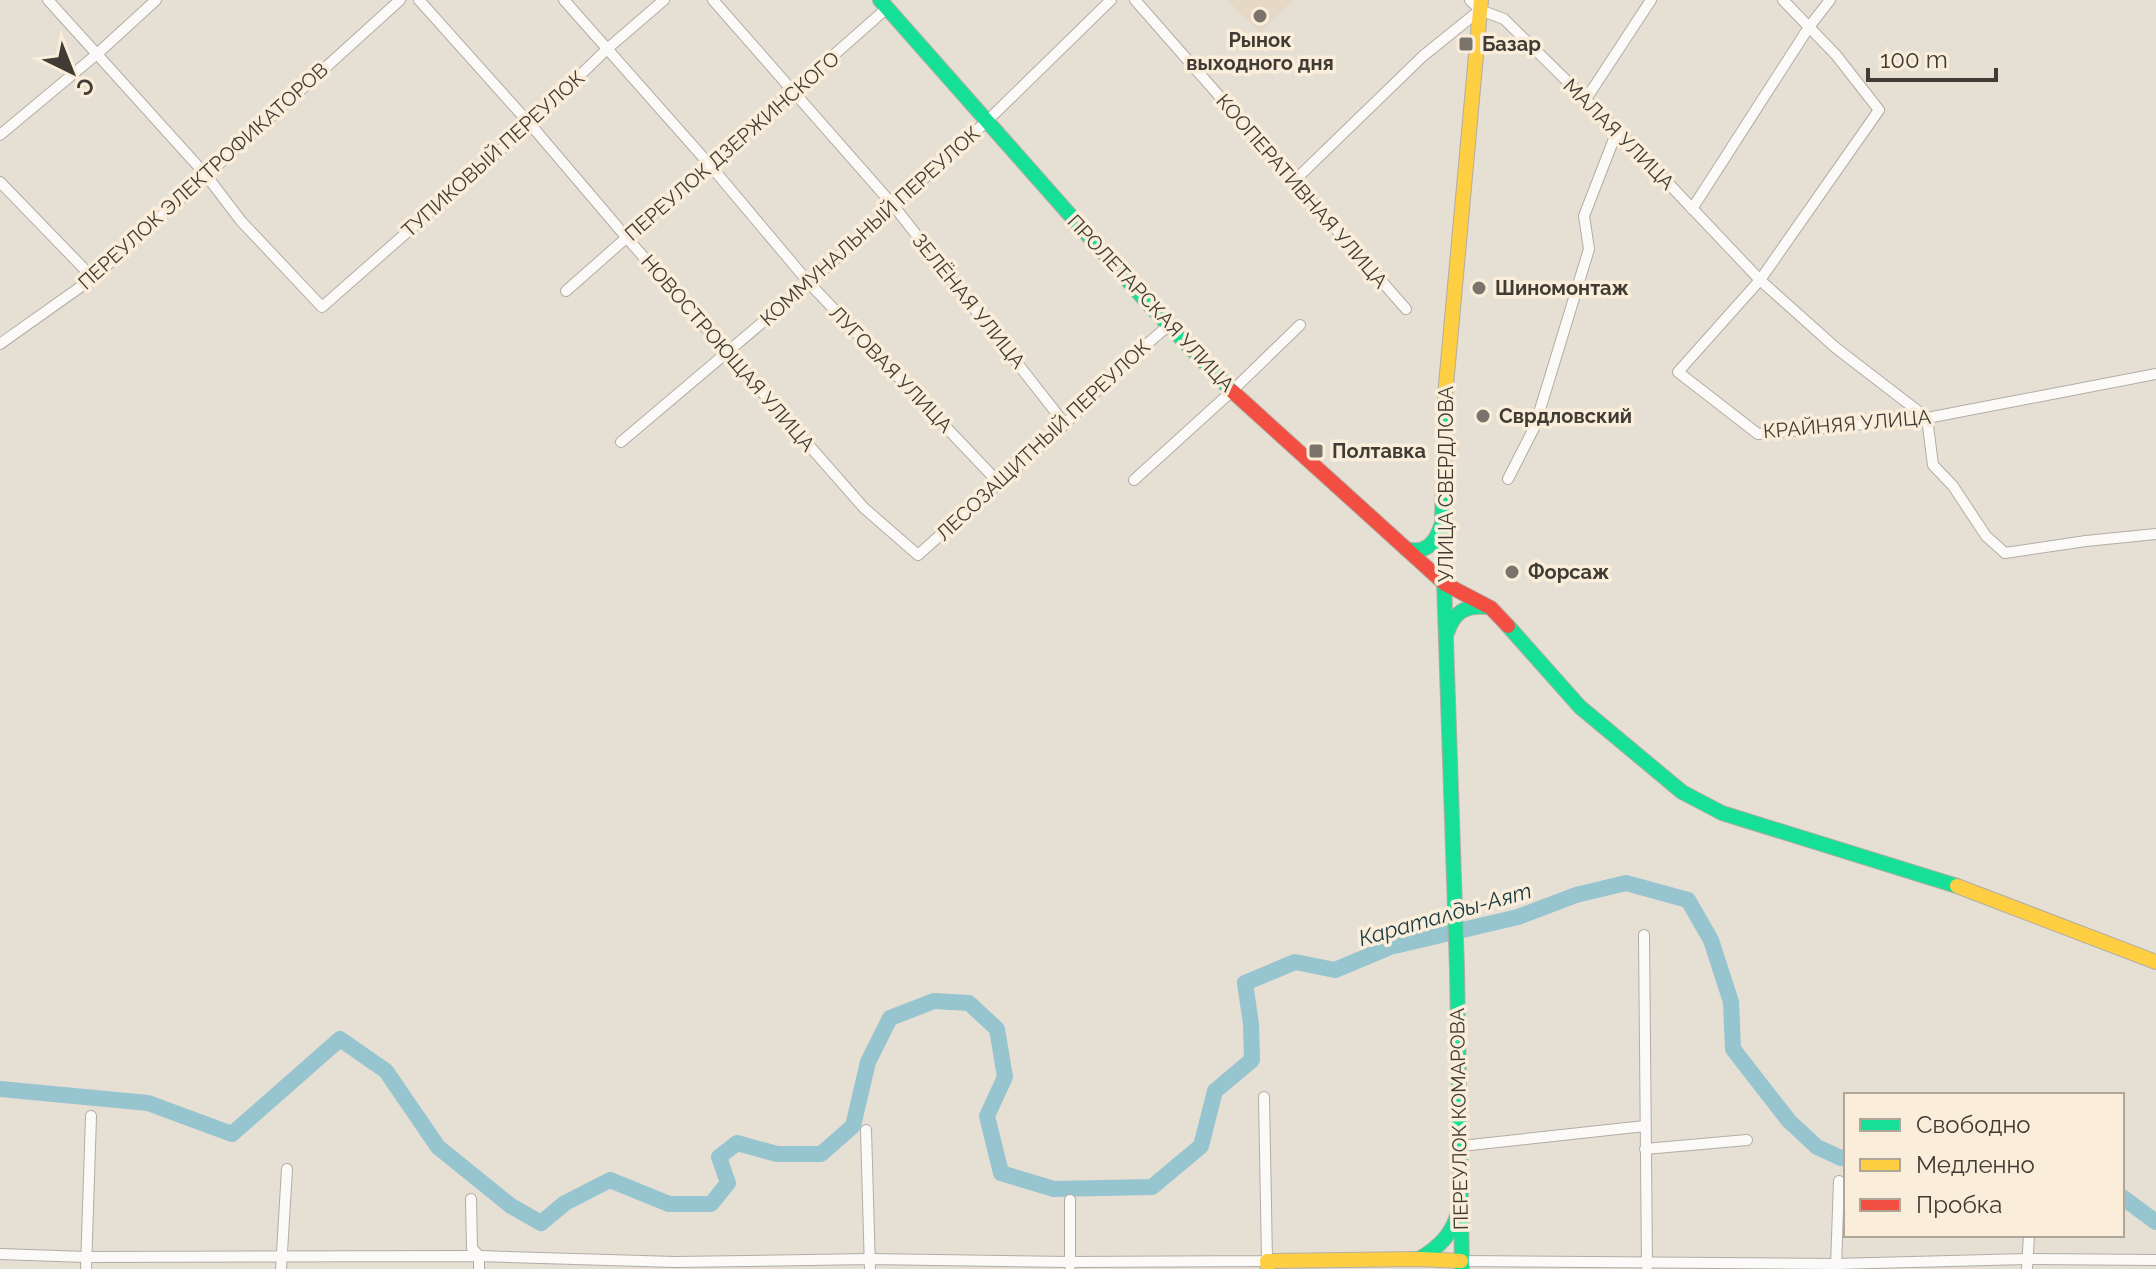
<svg xmlns="http://www.w3.org/2000/svg" width="2156" height="1269" viewBox="0 0 2156 1269" font-family="Raleway,sans-serif">
	<style>
		.built { fill: #e5d8c5 }
		.lines { fill: none; stroke-linecap: round; stroke-linejoin: round }
		.river { stroke: #96c4cf; stroke-width: 16 }
		.street-casing { stroke: #b2ada4; stroke-width: 12 }
		.fast-casing { stroke: #b2ada4; stroke-width: 16 }
		.slow-casing { stroke: #b2ada4; stroke-width: 16 }
		.jam-casing { stroke: #b2ada4; stroke-width: 16 }
		.street { stroke: #fbfaf9; stroke-width: 10 }
		.fast { stroke: #16e098; stroke-width: 14 }
		.slow { stroke: #ffcf43; stroke-width: 14 }
		.jam { stroke: #f24e42; stroke-width: 14 }
		.poi-dot { fill: #7a746c; stroke: #faeeda; stroke-width: 3 }
		.labels { text-anchor: middle; dominant-baseline: central; stroke-width: 7; stroke-linejoin: round; paint-order: stroke }
		.poi-label { font-size: 20px; font-weight: bold; fill: #403b34; stroke: #faeeda; text-anchor: start }
		.street-label { font-size: 20px; fill: #403b34; stroke: #faeeda }
		.water-label { font-size: 22px; font-style: italic; fill: #163841; stroke: #faeeda }
	</style>
	<rect width="100%" height="100%" fill="#e6dfd4"/>
	<path class="built" d="M1227,0H1293L1260,33Z"/>
	<g class="lines">
		<g class="river">
			<path d="M0,1089L148,1103L232,1134L340,1039L386,1071L438,1147L511,1206L541,1223L565,1203L610,1180L669,1204H711L728,1183L719,1157L737,1143L777,1154H821L853,1126L868,1062L890,1018L934,1001L969,1003L997,1029L1005,1077L987,1116L1001,1173L1054,1189L1152,1187L1201,1146L1215,1091L1252,1060L1251,1024L1245,983L1295,962L1335,970L1390,947L1518,917L1576,895L1626,883L1688,900L1711,940L1731,1002L1733,1049L1789,1121L1817,1147L1841,1158L1846,1157"/>
			<path d="M2122,1197L2156,1222"/>
		</g>
		<g class="street-casing">
			<g id="street">
				<path d="M48,0L206,175L241,221L322,307L530,124L607,49L664,0"/>
				<path d="M419,0L530,124L627,238L864,508L918,555L1065,424L1116,371L1169,325"/>
				<path d="M564,0L709,164L809,283L999,483"/>
				<path d="M713,0L893,205L1065,424"/>
				<path d="M1135,0L1406,309"/>
				<path d="M1470,0L1480,10L1504,19L1632,145L1760,280L1836,348L1927,418"/>
				<path d="M1783,0L1836,55L1879,110L1760,280L1678,372L1758,434L1927,418L2156,374"/>
				<path d="M1586,99L1651,0"/>
				<path d="M0,135L97,54L156,0"/>
				<path d="M1294,181L1423,56L1480,10"/>
				<path d="M0,182L93,278"/>
				<path d="M1692,209L1809,27L1830,0"/>
				<path d="M566,291L886,9"/>
				<path d="M0,344L93,278L400,0"/>
				<path d="M1927,418L1933,465L1953,486L1986,536L2005,553L2086,541L2156,534"/>
				<path d="M621,442L809,283L986,122L1111,0"/>
				<path d="M1508,479L1535,426L1589,249L1584,216L1617,131"/>
				<path d="M1134,480L1232,391L1300,325"/>
				<path d="M1644,935L1647,1267"/>
				<path d="M866,1130L870,1269"/>
				<path d="M1461,1146L1645,1126"/>
				<path d="M1645,1149L1747,1140"/>
				<path d="M471,1199L472,1248L479,1256V1269"/>
				<path d="M0,1254L86,1257L479,1256L675,1262L870,1259L1069,1262L1267,1261L1264,1097"/>
				<path d="M1461,1261L1835,1264L2027,1259L2156,1260"/>
				<path d="M1070,1266V1200"/>
				<path d="M1836,1267L1839,1181"/>
				<path d="M86,1269L91,1116"/>
				<path d="M281,1269L287,1169"/>
				<path d="M2027,1269L2029,1235"/>
			</g>
		</g>
		<g class="fast-casing">
			<g id="fast">
				<path d="M880,0L1153,309L1232,391"/>
				<path d="M1445,396L1442,521L1457,969L1462,1269"/>
				<path d="M1406,549C1425,554 1435,544 1441,526"/>
				<path d="M1508,626L1580,707L1682,792L1722,813L1957,886"/>
				<path d="M1447,633C1454,612 1465,605 1487,607"/>
				<path d="M1419,1259C1440,1247 1453,1233 1459,1210"/>
			</g>
		</g>
		<g class="slow-casing">
			<g id="slow">
				<path d="M1445,396L1481,0"/>
				<path d="M1957,886L2156,962"/>
				<path d="M1268,1269L1267,1261L1419,1259L1461,1261"/>
			</g>
		</g>
		<g class="jam-casing">
			<path id="jam" d="M1232,391L1445,584L1491,608L1508,626"/>
		</g>
		<use href="#street" class="street"/>
		<use href="#fast" class="fast"/>
		<use href="#slow" class="slow"/>
		<use href="#jam" class="jam"/>
	</g>
	<g class="poi-dot">
		<circle cx="1260" cy="16" r="8"/>
		<rect x="1458" y="36" width="16" height="16" rx="4"/>
		<circle cx="1479" cy="288" r="8"/>
		<circle cx="1483" cy="416" r="8"/>
		<rect x="1308" y="443" width="16" height="16" rx="4"/>
		<circle cx="1512" cy="572" r="8"/>
	</g>
	<g class="labels">
		<g class="poi-label">
			<text x="1260" y="40" text-anchor="middle">Рынок<tspan x="1260" dy="23">выходного дня</tspan></text>
			<text x="1482" y="44">Базар</text>
			<text x="1495" y="288">Шиномонтаж</text>
			<text x="1499" y="416">Сврдловский</text>
			<text x="1332" y="451">Полтавка</text>
			<text x="1528" y="572">Форсаж</text>
		</g>
		<g class="street-label">
			<text transform="translate(1619 134) rotate(45)">МАЛАЯ УЛИЦА</text>
			<text transform="translate(732 146) rotate(-41)">ПЕРЕУЛОК ДЗЕРЖИНСКОГО</text>
			<text transform="translate(493 154) rotate(-42)">ТУПИКОВЫЙ ПЕРЕУЛОК</text>
			<text transform="translate(203 176) rotate(-42)">ПЕРЕУЛОК ЭЛЕКТРОФИКАТОРОВ</text>
			<text transform="translate(1302 191) rotate(49)">КООПЕРАТИВНАЯ УЛИЦА</text>
			<text transform="translate(870 226) rotate(-42)">КОММУНАЛЬНЫЙ ПЕРЕУЛОК</text>
			<text transform="translate(969 301) rotate(51)">ЗЕЛЁНАЯ УЛИЦА</text>
			<text transform="translate(1151 303) rotate(47)">ПРОЛЕТАРСКАЯ УЛИЦА</text>
			<text transform="translate(728 353) rotate(49)">НОВОСТРОЮЩАЯ УЛИЦА</text>
			<text transform="translate(891 369) rotate(46)">ЛУГОВАЯ УЛИЦА</text>
			<text transform="translate(1847 424) rotate(-5)">КРАЙНЯЯ УЛИЦА</text>
			<text transform="translate(1043 440) rotate(-43)">ЛЕСОЗАЩИТНЫЙ ПЕРЕУЛОК</text>
			<text transform="translate(1446 484) rotate(-90)">УЛИЦА СВЕРДЛОВА</text>
			<text transform="translate(1459 1119) rotate(-91)">ПЕРЕУЛОК КОМАРОВА</text>
		</g>
		<g class="water-label">
			<text transform="translate(1445 914) rotate(-16)">Караталды-Аят</text>
		</g>
	</g>
	<rect x="1844" y="1093" width="280" height="144" fill="#faeeda" stroke="#b0a698" stroke-width="2"/>
	<rect x="1860" y="1119" width="40" height="12" fill="#16e098" stroke="#b0a698" stroke-width="2"/>
	<text x="1916" y="1133" font-size="24" fill="#403b34">Свободно</text>
	<rect x="1860" y="1159" width="40" height="12" fill="#ffcf43" stroke="#b0a698" stroke-width="2"/>
	<text x="1916" y="1173" font-size="24" fill="#403b34">Медленно</text>
	<rect x="1860" y="1199" width="40" height="12" fill="#f24e42" stroke="#b0a698" stroke-width="2"/>
	<text x="1916" y="1213" font-size="24" fill="#403b34">Пробка</text>
	<g transform="translate(72 72) rotate(137)" stroke="#faeeda" stroke-width="6" paint-order="stroke">
	<path d="M0-6L14 30L0 20L-14 30Z" fill="#403b34"/>
	<text y="-12" font-size="22" font-weight="bold" text-anchor="middle" fill="#403b34">С</text>
	</g>
	<path d="M1868 68v12h128v-12" fill="none" stroke="#403b34" stroke-width="4"/>
	<text x="1880" y="68" font-size="24" fill="#403b34" stroke="#faeeda" stroke-width="6" paint-order="stroke">100 m</text>
</svg>
